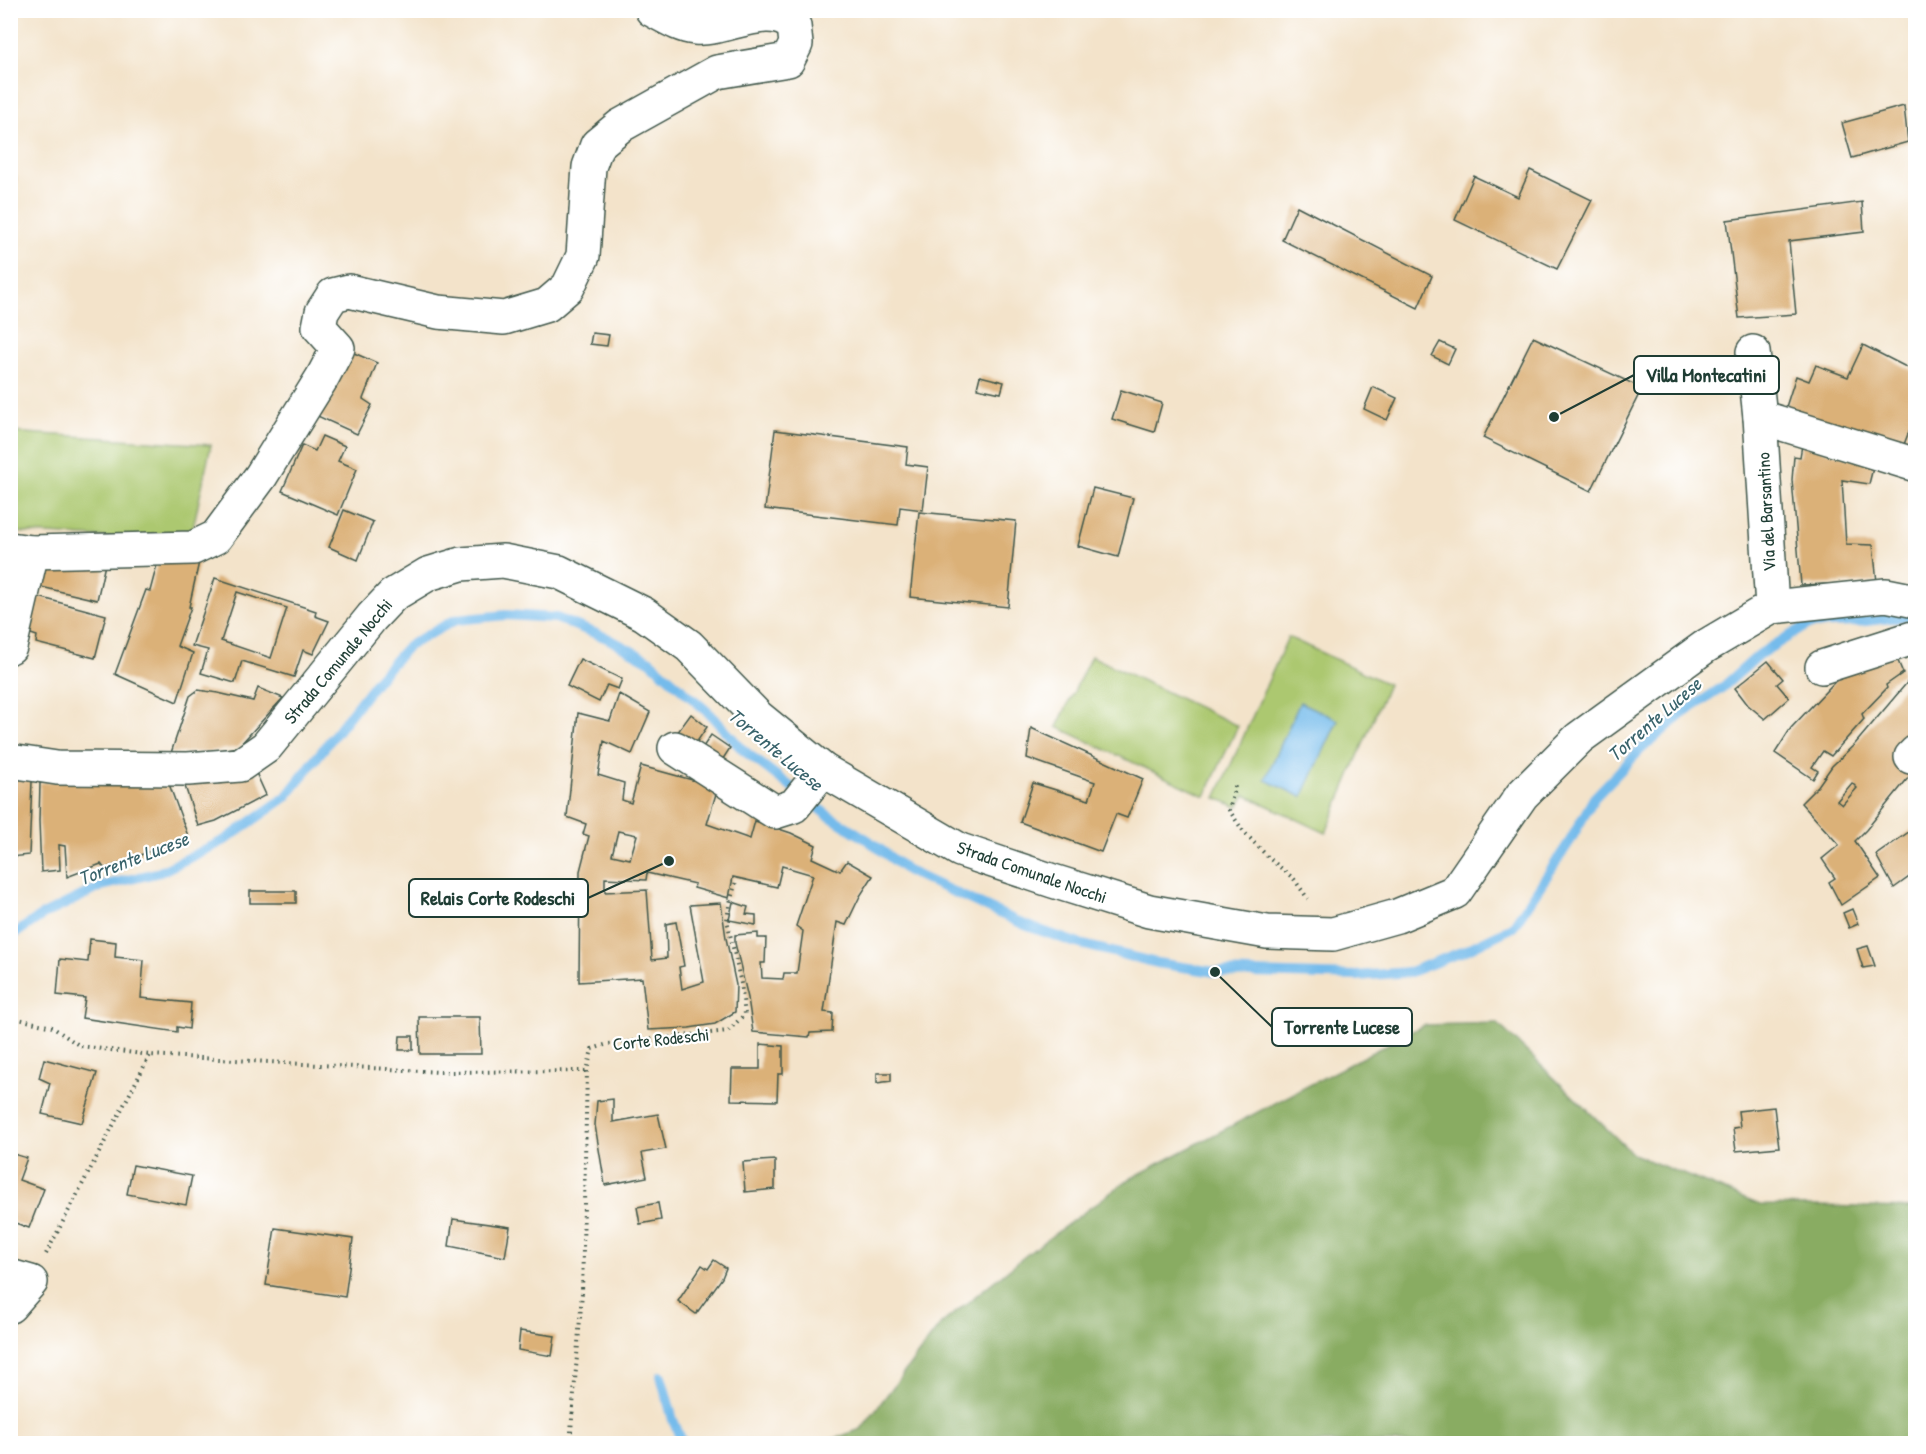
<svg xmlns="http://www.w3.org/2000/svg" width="1926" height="1454" viewBox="0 0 1926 1454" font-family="'Patrick Hand',sans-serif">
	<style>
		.green { fill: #acc86f; stroke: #668252; stroke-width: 1.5 }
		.forest { fill: #89ac62; stroke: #54744b; stroke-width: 1.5 }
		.water { fill: #74bbeb; stroke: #4a7c90; stroke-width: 1.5 }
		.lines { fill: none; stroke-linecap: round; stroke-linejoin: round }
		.stream { stroke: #74bbeb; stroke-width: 10 }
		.building { fill: #dbb178; fill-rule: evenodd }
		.minor-casing { stroke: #3f564a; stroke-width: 36 }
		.path { stroke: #3f564a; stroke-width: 4; stroke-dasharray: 1.5 4.5; stroke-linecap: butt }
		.minor { stroke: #fff; stroke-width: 33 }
		.labels { text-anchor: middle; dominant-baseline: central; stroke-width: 4.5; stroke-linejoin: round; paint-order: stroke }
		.street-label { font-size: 18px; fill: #1f3d34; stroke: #fff }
		.water-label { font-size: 20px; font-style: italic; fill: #39636b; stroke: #fff }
		.leader { fill: none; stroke: #1f3d34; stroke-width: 2 }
		.callout-dot { fill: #1f3d34; stroke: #fff; stroke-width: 2 }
		.callout { fill: #fff; stroke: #1f3d34; stroke-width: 2 }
		.callout-label { font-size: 20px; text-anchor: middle; font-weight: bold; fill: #1f3d34 }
	</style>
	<rect width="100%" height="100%" fill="#fff"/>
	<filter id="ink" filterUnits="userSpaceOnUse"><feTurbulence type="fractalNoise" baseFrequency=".0167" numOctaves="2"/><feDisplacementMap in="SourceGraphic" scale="12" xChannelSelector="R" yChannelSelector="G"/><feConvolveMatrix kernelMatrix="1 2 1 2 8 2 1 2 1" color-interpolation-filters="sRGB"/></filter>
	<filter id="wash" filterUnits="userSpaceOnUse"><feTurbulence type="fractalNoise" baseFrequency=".008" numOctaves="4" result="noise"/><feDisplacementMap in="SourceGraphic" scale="24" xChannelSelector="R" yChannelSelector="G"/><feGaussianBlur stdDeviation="1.35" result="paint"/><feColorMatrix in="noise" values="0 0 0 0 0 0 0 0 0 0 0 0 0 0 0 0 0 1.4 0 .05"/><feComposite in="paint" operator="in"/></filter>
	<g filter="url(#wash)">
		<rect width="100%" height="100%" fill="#f3e3ca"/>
		<g class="green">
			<path d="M10,432L211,445L190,542L11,532Z"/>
			<path d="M1288,637L1388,684L1326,833L1245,795L1238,807L1216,798Z"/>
			<path d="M1091,656L1238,726L1205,796L1057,727Z"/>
		</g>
		<path class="forest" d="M1497,1023L1633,1154L1760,1205L1915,1208V1443H822L861,1429L941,1324L1030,1252L1128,1180L1424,1025Z"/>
		<path class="water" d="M1300,702L1338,720L1302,797L1265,780Z"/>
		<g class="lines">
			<g class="stream">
				<path d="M10,937L41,916L102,886L160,872L225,840L286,797L378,679L408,646L455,620L506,615L556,618L607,638L650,661L709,713L743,750L826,814L868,840L908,871L1025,925L1076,943L1157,963L1215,972L1357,976L1410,972L1464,951L1513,927L1570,841L1594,798L1640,750L1682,714L1723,687L1760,654L1809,624L1857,622L1916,615"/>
				<path d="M661,1376L673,1420L683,1444"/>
			</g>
		</g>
		<g id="blocks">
			<g class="building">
				<path d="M1904,106L1908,142L1852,158L1842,123Z"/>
				<path d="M1530,170L1592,200L1557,269L1455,220L1474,176L1518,197Z"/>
				<path d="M10,176L17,177L14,205L10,204Z"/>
				<path d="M1862,202L1864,232L1789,241L1796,314L1739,318L1727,220Z"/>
				<path d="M1297,206L1432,276L1418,308L1282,240Z"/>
				<path d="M592,333L609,335L607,346L590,344Z"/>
				<path d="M1533,337L1642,388L1591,491L1483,438Z"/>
				<path d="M1440,342L1455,349L1448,364L1432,356Z"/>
				<path d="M1863,345L1916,372V413L1903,447L1785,410L1796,376L1809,381L1816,365L1848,377Z"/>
				<path d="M347,350L377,363L363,399L372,405L357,434L313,414Z"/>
				<path d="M980,376L1004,382L1001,393L977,388Z"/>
				<path d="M1373,387L1397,398L1387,420L1364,409Z"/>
				<path d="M1121,390L1162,403L1154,432L1112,419Z"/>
				<path d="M775,430L908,447L906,464L928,467L923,510L900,507L898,525L765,509Z"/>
				<path d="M322,436L345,446L338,461L357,469L338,515L282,491L302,445L315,451Z"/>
				<path d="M1802,445L1874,464L1869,484L1842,480L1846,544L1873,545L1877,582L1801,585L1792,480L1794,456L1800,457Z"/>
				<path d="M1093,488L1133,498L1118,557L1078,546Z"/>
				<path d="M344,510L373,522L358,560L329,547Z"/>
				<path d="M919,512L1016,521L1008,607L910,597Z"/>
				<path d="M43,560H106L97,600L37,586Z"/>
				<path d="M158,561L199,562L189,607H191L177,646L193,653L177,702L115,674L146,590L150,591Z"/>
				<path d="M215,578L316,611L315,616L329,621L313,654L303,650L294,677L242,661L235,683L201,673L208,650L192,646ZM237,592L287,608L271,658L221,641Z"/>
				<path d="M35,596L106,615L95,658L36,643L37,636L25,632Z"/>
				<path d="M1893,649L1903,673L1886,685L1887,688L1862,714L1864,719L1831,756L1823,751L1812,767L1818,771L1813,779L1775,753L1791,728L1849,667Z"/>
				<path d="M580,659L622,679L618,689L607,685L599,702L567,686Z"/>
				<path d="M1768,661L1783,679L1777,684L1789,698L1765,719L1748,705L1735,688Z"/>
				<path d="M1916,672V739L1913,772L1866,830L1855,841L1880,878L1841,905L1829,882L1835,878L1822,859L1839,845L1801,803L1818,786L1832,766L1855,744ZM1852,783L1857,788L1842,805L1837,801Z"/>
				<path d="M258,688L283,698L238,747L207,752L171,753L190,696L198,690L218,693L253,701Z"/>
				<path d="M619,694L650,712L632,754L604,741L598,775L624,783L622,800L631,803L641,766L718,787L707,824L750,839L755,821L791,833L816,845L812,858L840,871L847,861L873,876L860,896L846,925L837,922L824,1012L833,1013L832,1032L810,1033L809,1037L753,1032L748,998L735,943V935L758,933V938H766L765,963H761L762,978L783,979L784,973H797L803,931L796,926L813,875L782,866L777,887L733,877L729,898L694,888L695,884L647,873L646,880L605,878V892L647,890L652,960L667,958L666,924L676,922L684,966L679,967L682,989L704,982L690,905L721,903L726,938L736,985L735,1012L715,1024L689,1028L648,1030L642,978L579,982L580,871L589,836L583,834L586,824L567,817L578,713L610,721ZM618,831L637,835L630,859L612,855Z"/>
				<path d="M691,714L707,727L694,746L677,733Z"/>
				<path d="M1031,728L1143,779L1127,818L1116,814L1101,852L1020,822L1033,783L1089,800L1095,782L1027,758Z"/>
				<path d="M711,735L730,748L719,765L699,753Z"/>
				<path d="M252,764L266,795L216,821L198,826L184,783Z"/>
				<path d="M165,773L188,836L105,869L101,864L67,877L65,846L59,845L60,870L41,872L39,821L40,783L93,775Z"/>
				<path d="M10,778L32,781L29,855L10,857Z"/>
				<path d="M1916,827V872L1894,888L1876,855Z"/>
				<rect x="250" y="891" width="46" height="12"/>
				<path d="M733,902L748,907L746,914L756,915V925L729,920Z"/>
				<path d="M1852,909L1858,924L1849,928L1843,913Z"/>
				<path d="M90,939L116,942L115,957L144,960L141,998L191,1003L189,1029L177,1027V1032L82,1018L85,998L57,995L60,959L88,962Z"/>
				<path d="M1868,946L1875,966L1863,968L1857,949Z"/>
				<path d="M419,1017H480L481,1054H420Z"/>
				<path d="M400,1036H413V1050H399Z"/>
				<path d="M760,1044L783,1046V1074H778L777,1101L731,1100L732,1069H760Z"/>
				<path d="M44,1059L97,1073L82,1123L42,1114L50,1083L39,1078Z"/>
				<path d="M877,1073H891V1081L877,1083Z"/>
				<path d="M613,1099V1122L658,1114L666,1149L642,1153L647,1177L605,1185L595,1125L597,1101Z"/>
				<path d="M1774,1107L1779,1147L1736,1151L1733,1128L1740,1127L1738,1111Z"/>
				<path d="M1913,1127H1916V1155H1912Z"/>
				<path d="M10,1153L27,1158L19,1180L44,1189L29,1228L10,1221Z"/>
				<path d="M775,1160V1189L745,1192L743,1162Z"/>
				<path d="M133,1165L192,1176L186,1205L127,1194Z"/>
				<path d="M658,1203L661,1220L640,1224L637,1207Z"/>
				<path d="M453,1219L510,1227L505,1257L449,1246Z"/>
				<path d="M275,1228L353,1239L345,1297L266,1285Z"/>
				<path d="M714,1260L726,1268L722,1278L696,1314L678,1301L702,1265L708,1269Z"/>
				<path d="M520,1331L555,1336L552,1356L518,1350Z"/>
			</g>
		</g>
	</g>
	<g filter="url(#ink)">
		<use href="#blocks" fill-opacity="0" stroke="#3f564a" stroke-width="1.5"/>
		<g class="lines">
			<g class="minor-casing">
				<g id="minor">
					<path d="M1753,352L1760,417L1772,607"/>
					<path d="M1760,417L1916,465"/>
					<path d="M10,549L32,552L193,548L216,537L261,476L322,378L338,348L319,327L322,312L333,295L349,291L438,312L504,318L547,305L568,287L583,256L589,167L597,145L620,126L717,72L788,60L796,44L794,26C769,1 726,31 695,28C679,26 666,17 652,10"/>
					<path d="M10,647L32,552"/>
					<path d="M1822,667L1916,637"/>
					<path d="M675,748L775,812L794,806L823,770"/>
					<path d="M1911,757L1916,752"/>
					<path d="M10,761L57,768L188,769L240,765L266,747L372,617L393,595L428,574L461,564L503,561L559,572L644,614L689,646L758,717L823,770L960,850L1053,881L1149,911L1267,932L1333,934L1397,916L1455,892L1522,795L1579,738L1706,646L1772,607L1886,595L1916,601"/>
					<path d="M10,1276L31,1282L10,1306"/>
				</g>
			</g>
			<g class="path">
				<path d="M1235,786L1229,810L1244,832L1269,858L1294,879L1308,899"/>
				<path d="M10,1017L52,1027L80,1046L150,1055L439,1072L587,1071"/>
				<path d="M46,1254L150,1055"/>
				<path d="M570,1444L582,1293L587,1071L592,1049L608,1044L728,1031L745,1014L741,984L727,920L729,906L737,878"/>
			</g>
			<use href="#minor" class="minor"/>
		</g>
	</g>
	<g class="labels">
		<g class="street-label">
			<text transform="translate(1766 512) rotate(-93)">Via del Barsantino</text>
			<text transform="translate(338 661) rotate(-50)">Strada Comunale Nocchi</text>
			<text transform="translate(1032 872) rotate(19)">Strada Comunale Nocchi</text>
			<text transform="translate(661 1039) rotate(-6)">Corte Rodeschi</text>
		</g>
		<g class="water-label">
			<text transform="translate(1654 719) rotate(-41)">Torrente Lucese</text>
			<text transform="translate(776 749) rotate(40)">Torrente Lucese</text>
			<text transform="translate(133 858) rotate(-21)">Torrente Lucese</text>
		</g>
	</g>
	<path class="leader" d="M1554 417L1634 375M669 861L588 898M1215 972L1272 1027"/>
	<g class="callout-dot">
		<circle cx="1554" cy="417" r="6"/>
		<circle cx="669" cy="861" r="6"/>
		<circle cx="1215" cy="972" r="6"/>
	</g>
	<g class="callout">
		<rect x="1634" y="356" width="145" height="38" rx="6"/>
		<rect x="409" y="879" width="179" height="38" rx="6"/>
		<rect x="1272" y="1008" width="140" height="38" rx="6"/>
	</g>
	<g class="callout-label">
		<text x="1706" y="382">Villa Montecatini</text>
		<text x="498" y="905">Relais Corte Rodeschi</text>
		<text x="1342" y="1034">Torrente Lucese</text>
	</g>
	<rect width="1926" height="1454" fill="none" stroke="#fff" stroke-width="36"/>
</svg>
